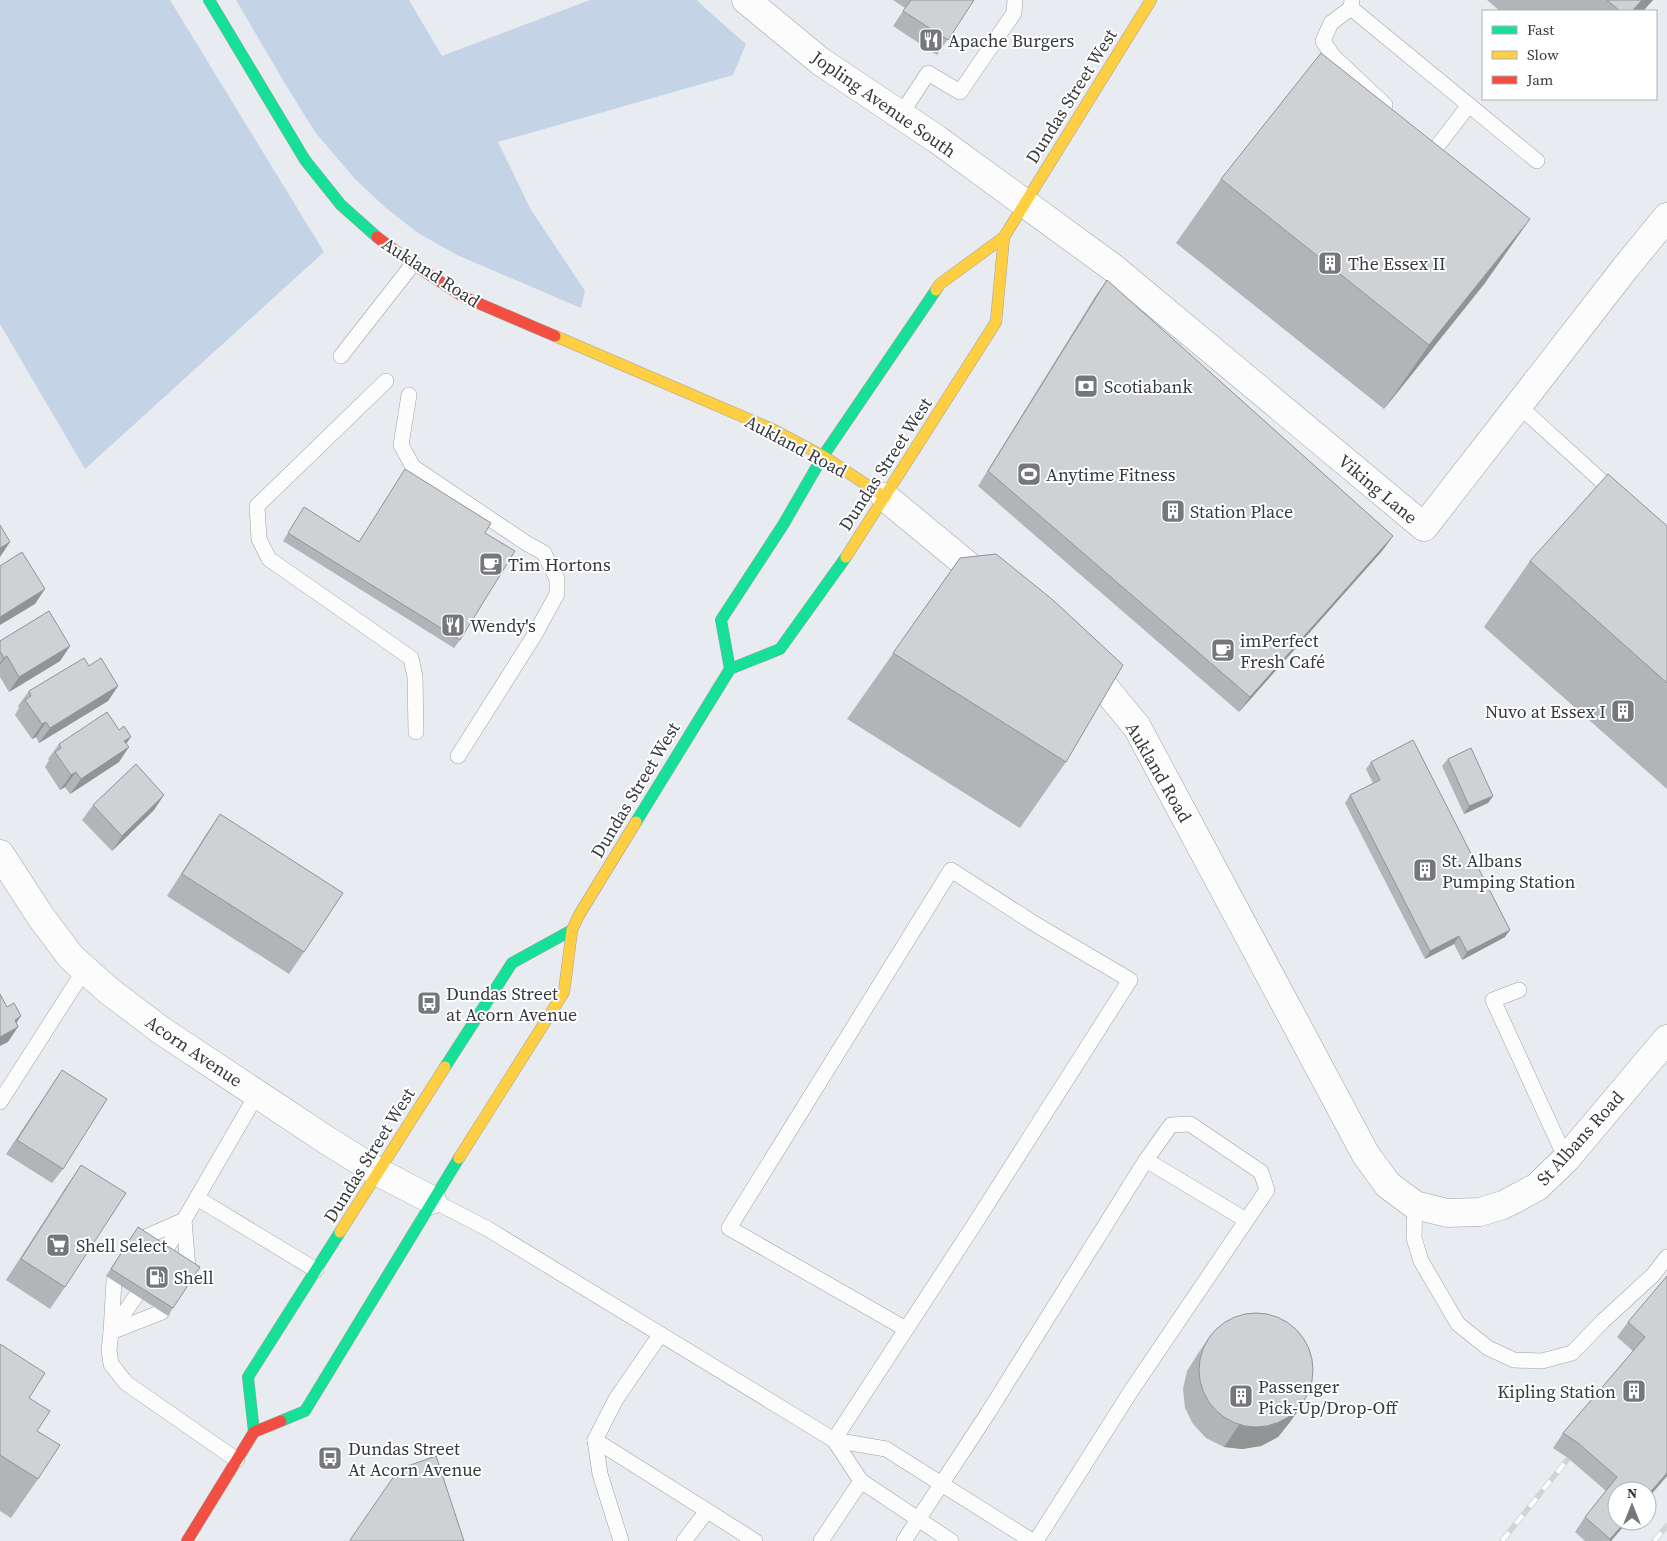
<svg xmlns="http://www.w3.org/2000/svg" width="1667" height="1541" viewBox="0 0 1667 1541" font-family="'Source Serif 4',serif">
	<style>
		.green { fill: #c5d3e6 }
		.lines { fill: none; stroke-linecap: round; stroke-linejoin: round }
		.lane-casing { stroke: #9fa1a5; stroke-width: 16 }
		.street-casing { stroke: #9fa1a5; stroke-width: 29 }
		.fast-casing { stroke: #9fa1a5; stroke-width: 12 }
		.slow-casing { stroke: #9fa1a5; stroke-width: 12 }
		.jam-casing { stroke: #9fa1a5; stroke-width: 12 }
		.lane { stroke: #fcfcfd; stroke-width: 15 }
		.street { stroke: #fcfcfd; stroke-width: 28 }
		.fast { stroke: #16e098; stroke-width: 11 }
		.slow { stroke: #ffcf43; stroke-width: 11 }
		.jam { stroke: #f24e42; stroke-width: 11 }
		.rail-casing { stroke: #d2d3d5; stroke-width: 5.5 }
		.rail { stroke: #fff; stroke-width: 4; stroke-dasharray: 11; stroke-linecap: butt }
		.wall { fill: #b2b5b7 }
		.shaded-wall { fill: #919395 }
		.building { fill: #cfd2d5; stroke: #919395 }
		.labels { text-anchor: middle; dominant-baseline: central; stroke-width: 4; stroke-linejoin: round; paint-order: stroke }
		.poi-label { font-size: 18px; fill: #37393d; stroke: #fff; text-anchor: start }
		.street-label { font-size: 18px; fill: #37393d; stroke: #fff }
	</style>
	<rect width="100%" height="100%" fill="#e8ebf0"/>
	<g class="green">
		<path d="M0,0H170L324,252L85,469L0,324Z"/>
		<path d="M236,0H409L442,56L590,0H697L706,9L746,44L733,75L498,142L531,210L585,291L581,308L457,255L418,233L386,208L355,179L315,132L284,82Z"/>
	</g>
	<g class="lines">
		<g class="lane-casing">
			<g id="lane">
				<path d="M1352,0L1351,8L1537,161"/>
				<path d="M1351,8L1331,23L1323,41L1333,56L1385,105"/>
				<path d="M901,114L928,73L960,92L1014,13L1015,0"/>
				<path d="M1426,161L1469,105"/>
				<path d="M341,356L413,264"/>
				<path d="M386,381L257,506L259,539L269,559L411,658L415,677L416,732"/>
				<path d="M409,395L401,445L413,467L526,543L544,553L557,579V594L534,636L458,756"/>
				<path d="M1518,405L1617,495"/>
				<path d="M1519,990L1493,1000L1566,1159"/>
				<path d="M0,1102L85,969"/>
				<path d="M1146,1160L1246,1220"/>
				<path d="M197,1198L316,1270"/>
				<path d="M432,1200L488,1229L834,1440L886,1449L1032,1541"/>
				<path d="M1415,1205L1414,1238L1421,1261L1458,1324L1488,1348L1514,1360L1542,1361L1572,1353L1603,1321L1653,1275L1667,1257"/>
				<path d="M184,1220L188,1269"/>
				<path d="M141,1239L184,1220L257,1094"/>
				<path d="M163,1254L184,1220"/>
				<path d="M114,1281L111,1332L162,1312"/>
				<path d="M136,1296L111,1332L109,1350L111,1364L126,1383L237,1460"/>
				<path d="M595,1440L755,1541"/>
				<path d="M834,1440L974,1225L1130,980L1035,924L951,870L729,1228L906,1329"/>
				<path d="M834,1440L861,1481L951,1541"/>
				<path d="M621,1541L600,1474L595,1440L616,1399L660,1335"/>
				<path d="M684,1541L707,1511"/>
				<path d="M821,1541L861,1481"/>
				<path d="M904,1541L988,1413L1146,1160L1171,1125L1190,1124L1261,1172L1267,1190L1131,1391L1036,1541"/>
			</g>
		</g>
		<g class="street-casing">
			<g id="street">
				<path d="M746,0L820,61L938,140L1112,267L1424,527L1626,267L1667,217"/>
				<path d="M885,497L988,582"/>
				<path d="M1083,664L1091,671L1137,727L1366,1155L1388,1185L1415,1205L1447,1213L1480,1212L1503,1205L1537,1187L1566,1159L1667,1039"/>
				<path d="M0,854L41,917L71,957L109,991L162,1031L328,1141L378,1172L432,1200"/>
			</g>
		</g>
		<g class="fast-casing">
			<g id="fast">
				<path d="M209,0L305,160L341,205L377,237"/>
				<path d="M730,669L721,620L783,525L823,456L936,290"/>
				<path d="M636,822L730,669L780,649L846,557"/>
				<path d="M445,1067L512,963L572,930"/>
				<path d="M281,1421L305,1411L459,1158"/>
				<path d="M254,1432L248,1377L340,1232"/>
			</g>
		</g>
		<g class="slow-casing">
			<g id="slow">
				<path d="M936,290L940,284L1004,237L1151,0"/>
				<path d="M555,336L774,430L823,456L885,497"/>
				<path d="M846,557L996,322L1004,237"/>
				<path d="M459,1158L564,992L572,930L579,915L636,822"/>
				<path d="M340,1232L445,1067"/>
			</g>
		</g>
		<g class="jam-casing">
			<g id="jam">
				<path d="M377,237L413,264L464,297L555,336"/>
				<path d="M187,1541L254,1432L281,1421"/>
			</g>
		</g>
		<use href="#lane" class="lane"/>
		<use href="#street" class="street"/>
		<use href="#fast" class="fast"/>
		<use href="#slow" class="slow"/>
		<use href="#jam" class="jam"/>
		<g class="rail-casing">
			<g id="rail">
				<path d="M1502,1541L1576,1449"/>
				<path d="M1654,1541L1667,1526"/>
			</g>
		</g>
		<use href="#rail" class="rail"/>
	</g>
	<g class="wall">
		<path d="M893,0H974L937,55L893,26L905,8Z"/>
		<path d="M1487,0H1653L1643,11H1500Z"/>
		<path d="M1221,179L1485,283L1384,409L1176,243Z"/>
		<path d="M1107,280L1393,536L1382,551L1239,712L978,486L1096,295Z"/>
		<path d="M405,469L485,533L460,640L454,648L283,541L304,507L359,542Z"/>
		<path d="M1667,526V789L1484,627L1530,561Z"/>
		<path d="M960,558L1066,762L1020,828L847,719Z"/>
		<path d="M0,641L70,646L60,661L9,692L0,677Z"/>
		<path d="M89,666L118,686L108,701L39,743L36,737L32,739L15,715L19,708L18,706L29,691Z"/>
		<path d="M59,744H126L119,762L70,794L65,787L60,790L45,767L49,760L48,759Z"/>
		<path d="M1448,759L1493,796L1488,803L1464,814L1442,766Z"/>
		<path d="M1371,762L1505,937L1462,960L1454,944L1425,959L1345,803L1350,795L1373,783L1366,769Z"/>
		<path d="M93,805L154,810L112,851L82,820Z"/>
		<path d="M220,814L304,952L289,974L167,896L205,836Z"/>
		<path d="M62,1070L63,1169L52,1183L6,1154Z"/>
		<path d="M81,1165L65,1287L50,1309L6,1280L66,1187Z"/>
		<path d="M133,1234L173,1308L168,1316L106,1276Z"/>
		<path d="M1667,1276V1476L1611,1541H1585L1575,1532L1585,1517L1606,1491L1568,1458L1553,1448L1563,1433L1633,1351L1617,1337L1628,1322Z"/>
		<path d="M1212,1333L1290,1422L1278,1437L1261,1446L1242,1449L1224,1447L1206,1438L1193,1424L1185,1408L1183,1389L1187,1371L1197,1355Z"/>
		<path d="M0,1344L29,1398L37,1431L38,1479L11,1518L0,1511Z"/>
	</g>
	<g class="shaded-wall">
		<path d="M1642,0H1653L1643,11H1632Z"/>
		<path d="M1530,219L1485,283L1384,409L1429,345Z"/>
		<path d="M1393,536L1382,551L1239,712L1250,697Z"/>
		<path d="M10,542L0,557V548Z"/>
		<path d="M45,589L35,604L0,625V617Z"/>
		<path d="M70,646L60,661L9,692L19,677Z"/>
		<path d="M7,656L0,665V663L4,658Z"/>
		<path d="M118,686L108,701L39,743L50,728Z"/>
		<path d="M46,722L36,737L32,739L42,724Z"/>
		<path d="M131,737L121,751L124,741Z"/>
		<path d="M129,747L119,762L70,794L81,779Z"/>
		<path d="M76,772L65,787L60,790L71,775Z"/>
		<path d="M164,795L154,810L112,851L122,836Z"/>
		<path d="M1493,796L1488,803L1464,814L1469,806Z"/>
		<path d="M1510,930L1505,937L1462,960L1467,952Z"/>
		<path d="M1459,936L1454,944L1425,959L1430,951Z"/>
		<path d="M21,1016L11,1031L15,1020Z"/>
		<path d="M18,1027L8,1042L0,1046V1037Z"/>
		<path d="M1306,1400L1290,1422L1278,1437L1261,1446L1242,1449L1224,1447L1239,1425Z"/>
		<path d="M1667,1473V1476L1647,1499V1496Z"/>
		<path d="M1626,1521H1628L1611,1541H1609Z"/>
	</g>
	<g class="building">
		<path d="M911,0H974L948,40L903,11Z"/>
		<path d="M1607,0H1642L1632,11H1620Z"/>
		<path d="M1321,53L1530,219L1429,345L1221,179Z"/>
		<path d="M1107,280L1393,536L1250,697L988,471Z"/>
		<path d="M405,469L491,523L485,533L515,551L460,640L288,533L304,507L359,542Z"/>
		<path d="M1608,474L1667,526V683L1530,561Z"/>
		<path d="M0,525L10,542L0,548Z"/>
		<path d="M22,552L45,589L0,617V566Z"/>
		<path d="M996,554L1053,600L1123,665L1066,762L893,653L960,558Z"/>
		<path d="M49,611L70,646L19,677L7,656L4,658L0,651V641Z"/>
		<path d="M84,658L89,666L101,658L118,686L50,728L46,722L42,724L25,700L31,696L29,691Z"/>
		<path d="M107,712L119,730L124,726L131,737L124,741L129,747L81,779L76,772L71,775L55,752L61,748L59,744Z"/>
		<path d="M1413,740L1510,930L1467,952L1459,936L1430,951L1350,795L1380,780L1371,762Z"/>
		<path d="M1471,748L1493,796L1469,806L1448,759Z"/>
		<path d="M136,764L164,795L122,836L93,805Z"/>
		<path d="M220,814L343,893L304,952L182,874Z"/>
		<path d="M0,994L7,1007L14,1003L21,1016L15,1020L18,1027L0,1037Z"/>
		<path d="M62,1070L107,1099L63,1169L17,1140Z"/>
		<path d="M81,1165L126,1193L65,1287L21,1259Z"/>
		<path d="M138,1227L200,1267L173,1308L111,1269Z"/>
		<path d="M1667,1276V1473L1647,1496V1491H1617V1521H1626L1610,1539L1585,1517L1617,1477L1578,1443L1563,1433L1645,1337L1628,1322Z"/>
		<circle cx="1256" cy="1370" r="57"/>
		<path d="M0,1344L45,1373L29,1398L50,1411L37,1431L60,1445L38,1479L0,1455Z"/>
		<path d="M436,1456L464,1541H350V1540L399,1469Z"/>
	</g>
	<defs>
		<g id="restaurant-square" transform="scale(1.25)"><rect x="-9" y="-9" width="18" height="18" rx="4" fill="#75777c" stroke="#fff"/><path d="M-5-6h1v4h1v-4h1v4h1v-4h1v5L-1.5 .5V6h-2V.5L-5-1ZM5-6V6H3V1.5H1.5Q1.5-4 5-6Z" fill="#fff"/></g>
		<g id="building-square" transform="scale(1.25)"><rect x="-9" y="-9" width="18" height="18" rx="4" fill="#75777c" stroke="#fff"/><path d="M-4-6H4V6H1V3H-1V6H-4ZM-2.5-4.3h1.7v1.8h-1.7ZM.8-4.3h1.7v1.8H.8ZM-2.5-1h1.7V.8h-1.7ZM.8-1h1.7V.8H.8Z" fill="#fff"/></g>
		<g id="bank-square" transform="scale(1.25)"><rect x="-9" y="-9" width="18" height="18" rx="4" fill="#75777c" stroke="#fff"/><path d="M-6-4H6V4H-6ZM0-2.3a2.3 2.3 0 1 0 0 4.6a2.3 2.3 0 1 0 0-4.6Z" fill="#fff"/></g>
		<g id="stadium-square" transform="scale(1.25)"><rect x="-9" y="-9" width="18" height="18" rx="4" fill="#75777c" stroke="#fff"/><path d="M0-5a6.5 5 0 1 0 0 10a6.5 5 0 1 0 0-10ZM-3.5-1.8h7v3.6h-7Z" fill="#fff"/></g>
		<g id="cafe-square" transform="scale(1.25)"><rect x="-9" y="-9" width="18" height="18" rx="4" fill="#75777c" stroke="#fff"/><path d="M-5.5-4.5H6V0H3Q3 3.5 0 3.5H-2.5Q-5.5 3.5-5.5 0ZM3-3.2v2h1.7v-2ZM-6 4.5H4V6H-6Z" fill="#fff"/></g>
		<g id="bus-square" transform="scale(1.25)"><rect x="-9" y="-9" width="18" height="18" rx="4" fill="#75777c" stroke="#fff"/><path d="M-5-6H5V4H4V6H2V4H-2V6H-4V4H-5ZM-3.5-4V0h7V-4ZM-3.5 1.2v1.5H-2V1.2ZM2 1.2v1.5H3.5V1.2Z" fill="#fff"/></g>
		<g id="supermarket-square" transform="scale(1.25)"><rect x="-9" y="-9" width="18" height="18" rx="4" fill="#75777c" stroke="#fff"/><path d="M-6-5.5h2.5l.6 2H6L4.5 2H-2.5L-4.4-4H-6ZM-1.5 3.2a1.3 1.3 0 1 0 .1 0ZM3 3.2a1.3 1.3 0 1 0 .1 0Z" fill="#fff"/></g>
		<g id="fuel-square" transform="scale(1.25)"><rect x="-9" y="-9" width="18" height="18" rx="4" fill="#75777c" stroke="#fff"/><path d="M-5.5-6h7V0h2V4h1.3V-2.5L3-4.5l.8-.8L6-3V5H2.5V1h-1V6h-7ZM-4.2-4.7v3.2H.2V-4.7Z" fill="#fff"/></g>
	</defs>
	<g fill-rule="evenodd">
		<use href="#restaurant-square" x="931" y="40"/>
		<use href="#building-square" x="1330" y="263"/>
		<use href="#bank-square" x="1086" y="386"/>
		<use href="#stadium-square" x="1029" y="474"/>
		<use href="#building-square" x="1173" y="511"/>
		<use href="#cafe-square" x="491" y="564"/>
		<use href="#restaurant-square" x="453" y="625"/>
		<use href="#cafe-square" x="1223" y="650"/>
		<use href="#building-square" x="1623" y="711"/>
		<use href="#building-square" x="1425" y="870"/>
		<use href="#bus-square" x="429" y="1003"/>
		<use href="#supermarket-square" x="58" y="1245"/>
		<use href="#fuel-square" x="157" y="1277"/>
		<use href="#building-square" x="1634" y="1391"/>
		<use href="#building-square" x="1241" y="1396"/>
		<use href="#bus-square" x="330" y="1458"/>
	</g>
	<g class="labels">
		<g class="poi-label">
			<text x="948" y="40">Apache Burgers</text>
			<text x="1348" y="263">The Essex II</text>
			<text x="1104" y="386">Scotiabank</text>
			<text x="1046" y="474">Anytime Fitness</text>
			<text x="1190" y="511">Station Place</text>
			<text x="508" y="564">Tim Hortons</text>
			<text x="470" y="625">Wendy's</text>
			<text x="1240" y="640">imPerfect<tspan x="1240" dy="21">Fresh Café</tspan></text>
			<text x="1606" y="711" text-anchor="end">Nuvo at Essex I</text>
			<text x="1442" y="860">St. Albans<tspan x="1442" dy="21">Pumping Station</tspan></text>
			<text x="446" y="993">Dundas Street<tspan x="446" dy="21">at Acorn Avenue</tspan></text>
			<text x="76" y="1245">Shell Select</text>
			<text x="174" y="1277">Shell</text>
			<text x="1258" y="1386">Passenger<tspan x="1258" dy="21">Pick-Up/Drop-Off</tspan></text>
			<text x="1616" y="1391" text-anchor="end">Kipling Station</text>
			<text x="348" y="1448">Dundas Street<tspan x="348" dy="21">At Acorn Avenue</tspan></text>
		</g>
		<g class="street-label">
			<text transform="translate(1071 96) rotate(-58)">Dundas Street West</text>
			<text transform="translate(884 104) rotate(35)">Jopling Avenue South</text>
			<text transform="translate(431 272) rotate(33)">Aukland Road</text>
			<text transform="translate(796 446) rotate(28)">Aukland Road</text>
			<text transform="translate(885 464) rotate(-57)">Dundas Street West</text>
			<text transform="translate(1378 489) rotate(40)">Viking Lane</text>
			<text transform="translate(1159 772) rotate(60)">Aukland Road</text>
			<text transform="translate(635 790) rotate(-59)">Dundas Street West</text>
			<text transform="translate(194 1051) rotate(34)">Acorn Avenue</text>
			<text transform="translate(1580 1138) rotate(-48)">St Albans Road</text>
			<text transform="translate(369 1155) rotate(-58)">Dundas Street West</text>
		</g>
	</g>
	<rect x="1482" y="10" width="175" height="90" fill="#ffffff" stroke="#afb0b1"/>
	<rect x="1492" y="26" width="25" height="8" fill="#16e098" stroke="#afb0b1"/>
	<text x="1527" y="35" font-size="15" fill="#37393d">Fast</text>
	<rect x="1492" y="51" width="25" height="8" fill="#ffcf43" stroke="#afb0b1"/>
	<text x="1527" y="60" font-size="15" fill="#37393d">Slow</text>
	<rect x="1492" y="76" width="25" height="8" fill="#f24e42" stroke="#afb0b1"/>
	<text x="1527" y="85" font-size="15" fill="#37393d">Jam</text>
	<g transform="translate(1632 1506)"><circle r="24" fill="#ffffff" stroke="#afb0b1"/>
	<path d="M0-4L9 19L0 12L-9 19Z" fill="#75777c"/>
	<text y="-8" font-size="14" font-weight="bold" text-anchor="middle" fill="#37393d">N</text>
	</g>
</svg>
